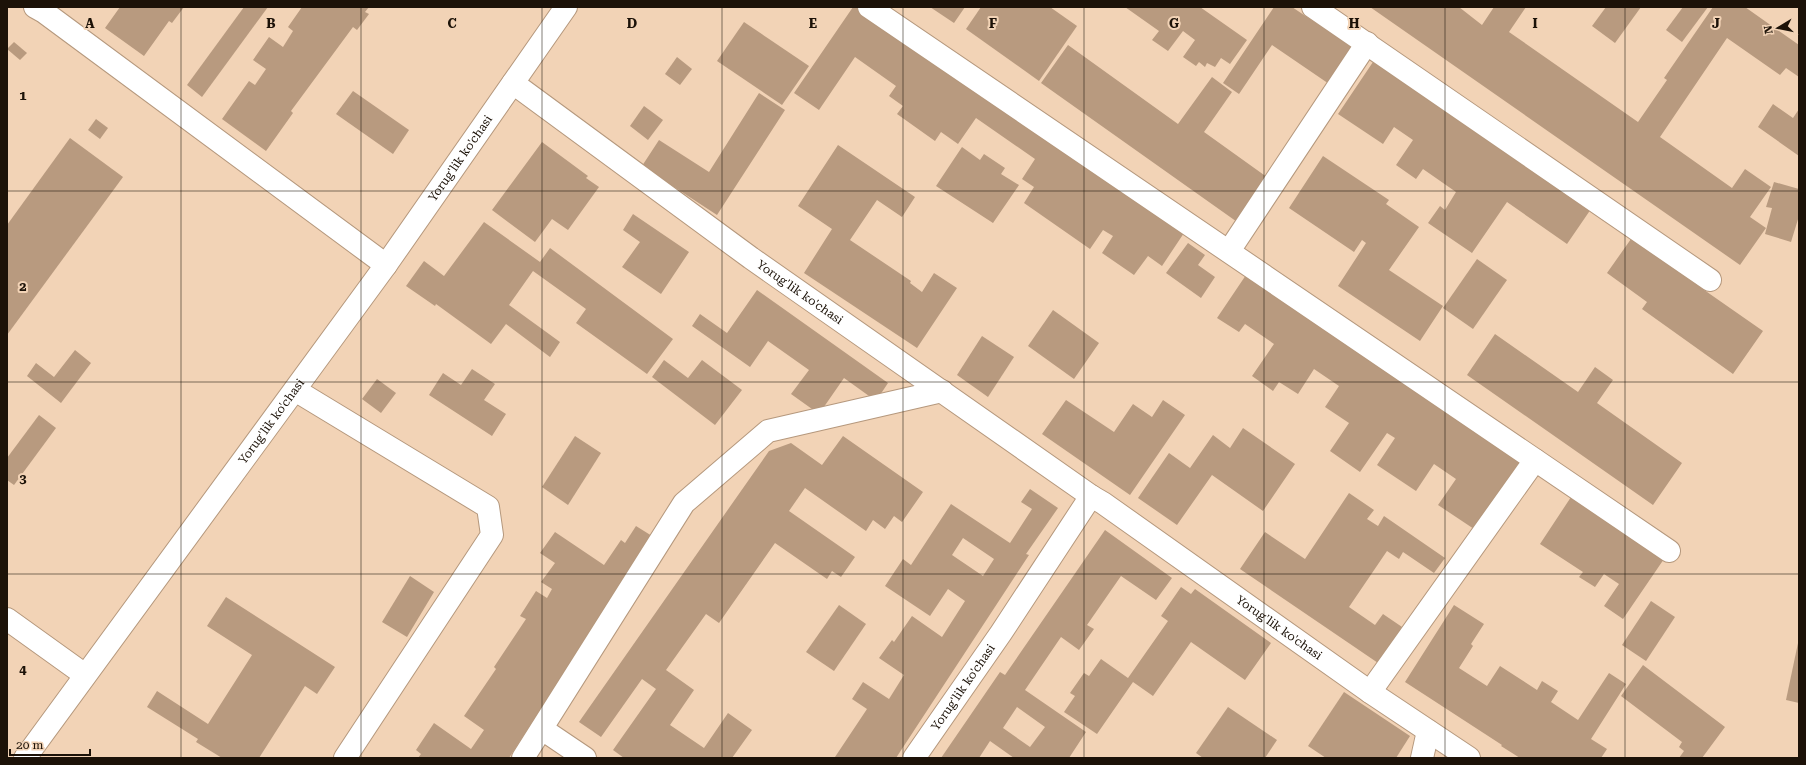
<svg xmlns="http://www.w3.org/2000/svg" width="1806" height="765" viewBox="0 0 1806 765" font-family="'Roboto Serif',serif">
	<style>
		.building { fill: #b89a7f; fill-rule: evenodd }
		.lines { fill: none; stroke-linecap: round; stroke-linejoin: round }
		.minor-casing { stroke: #b5987d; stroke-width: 24 }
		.minor { stroke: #fff; stroke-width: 22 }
		.grid { fill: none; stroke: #1c1208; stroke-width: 1; stroke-opacity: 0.55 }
		.labels { text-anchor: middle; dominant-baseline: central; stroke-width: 4; stroke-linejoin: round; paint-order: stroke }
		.street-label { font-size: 12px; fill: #1c1208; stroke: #f2d3b6 }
		.grid-label { font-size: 13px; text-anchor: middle; font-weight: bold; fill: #1c1208; stroke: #f2d3b6; stroke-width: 4; stroke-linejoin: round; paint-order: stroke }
	</style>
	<rect width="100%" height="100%" fill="#f2d3b6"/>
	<g class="building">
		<path d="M120,7H184L172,23L169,21L144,56L105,28Z"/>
		<path d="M244,7H268L202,97L187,85Z"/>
		<path d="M302,7H369L365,12L369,14L357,30L353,27L291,111L293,113L266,151L222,119L249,81L255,85L266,69L253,60L269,37L283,47L293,31L288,27Z"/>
		<path d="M853,7H859L1184,233L1162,266L1148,256L1134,275L1102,253L1113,236L1103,230L1090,249L1024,203L1034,187L1022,179L1035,159L976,118L958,144L941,132L935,141L897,114L903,106L889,96L896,86L855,57L819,110L794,93Z"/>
		<path d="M930,7H965L954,23Z"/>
		<path d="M981,7H1050L1077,26L1039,81L966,29Z"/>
		<path d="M1125,7H1200L1247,40L1230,64L1221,58L1215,67L1207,63L1205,67L1199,62L1196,66L1183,57L1195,40L1183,31L1168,51L1152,40L1159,31Z"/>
		<path d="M1274,7H1292L1359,52L1335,88L1272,45L1239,94L1223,83Z"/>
		<path d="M1370,7H1459L1482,25L1494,7H1526L1509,32L1638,122L1667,80L1664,78L1713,7H1745L1799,45V77L1786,68L1780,75L1727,38L1660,137L1732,188L1745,169L1771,187L1750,217L1766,228L1740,265Z"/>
		<path d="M1606,7H1641L1615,43L1592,26Z"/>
		<path d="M1683,7H1708L1682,42L1666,30Z"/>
		<path d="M744,22L809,66L782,105L717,61Z"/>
		<path d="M14,42L27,53L20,60L7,49Z"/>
		<path d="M1068,45L1178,124L1212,77L1232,92L1204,132L1271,180L1240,224L1041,83Z"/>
		<path d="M677,57L692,69L680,85L665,74Z"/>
		<path d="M1373,62L1591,209L1567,244L1507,202L1472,253L1428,223L1440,206L1445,210L1456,192L1423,169L1416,179L1396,165L1413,140L1394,127L1383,144L1338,114Z"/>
		<path d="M353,91L409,130L393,154L336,114Z"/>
		<path d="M759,93L785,110L717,215L642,166L659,140L709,172Z"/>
		<path d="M1773,104L1793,118L1799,109V156L1758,127Z"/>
		<path d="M644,106L663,120L648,140L630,126Z"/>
		<path d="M96,119L108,128L100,139L88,130Z"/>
		<path d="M70,138L123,177L7,335V225Z"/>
		<path d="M542,142L588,176L586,178L599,187L568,230L552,219L535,242L492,210Z"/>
		<path d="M838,145L915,197L902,217L877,200L850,240L911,281L910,283L922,292L934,273L957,288L917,348L804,273L832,229L798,206Z"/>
		<path d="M962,147L980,160L984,154L1005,168L1001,174L1019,185L993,223L936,186Z"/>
		<path d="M1323,156L1389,200L1386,204L1419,227L1389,270L1443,306L1420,341L1338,286L1366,243L1362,240L1354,252L1289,208Z"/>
		<path d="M1774,182L1799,189V216L1791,242L1765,234L1772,208L1766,207Z"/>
		<path d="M633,214L689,252L661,294L622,267L640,242L623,230Z"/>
		<path d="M484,222L540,262L550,248L673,339L647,374L576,323L586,309L533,271L509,305L560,342L550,357L506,324L491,344L436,304L435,306L406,286L424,261L444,276Z"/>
		<path d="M1631,239L1763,331L1733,374L1642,309L1647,302L1607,273Z"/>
		<path d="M1188,243L1205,255L1198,265L1215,277L1201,298L1166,273Z"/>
		<path d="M1477,259L1507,280L1473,329L1443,308Z"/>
		<path d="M1246,275L1520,461L1474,529L1438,505L1456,479L1434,464L1416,491L1377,465L1395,438L1387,433L1360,472L1330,451L1349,423L1325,407L1339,386L1314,369L1298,394L1279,382L1273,391L1252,376L1274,344L1245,324L1239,332L1217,318Z"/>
		<path d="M757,290L888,383L876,401L844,378L819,414L791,394L809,370L768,341L750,367L692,326L700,314L727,333Z"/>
		<path d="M1053,310L1099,343L1074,379L1028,346Z"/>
		<path d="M1495,334L1578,392L1595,367L1613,380L1597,403L1682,463L1653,505L1467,375Z"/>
		<path d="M982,336L1014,357L988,397L957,375Z"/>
		<path d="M75,350L91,363L61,403L27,376L36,363L54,377Z"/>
		<path d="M664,360L688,378L702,360L742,390L715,425L652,377Z"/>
		<path d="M472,369L495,384L484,400L506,414L492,436L429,395L443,373L461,385Z"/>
		<path d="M377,379L396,393L381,413L362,399Z"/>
		<path d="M1066,400L1114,432L1133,404L1152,417L1163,400L1185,415L1130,495L1042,434Z"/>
		<path d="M39,415L56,428L14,485L7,480V458Z"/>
		<path d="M1243,428L1295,464L1263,511L1212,475L1177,525L1138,498L1169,453L1190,468L1213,435L1230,448Z"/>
		<path d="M575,436L601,453L568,505L542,487Z"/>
		<path d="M843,436L923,492L902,522L894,516L885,529L873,520L866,531L805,488L789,511L855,557L841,577L832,571L827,579L775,543L719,623L706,614L666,670L694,690L670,725L704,748L728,713L752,730L732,758H624L613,750L656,689L642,679L601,737L579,722L769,451L791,443L822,465Z"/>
		<path d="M1030,489L1058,508L1026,554L1029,555L896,758L835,757L867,709L852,699L863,682L889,699L904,675L879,658L892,640L894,642L912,616L942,637L965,601L948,589L930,616L885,586L903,559L911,565L951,504L1010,543L1032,509L1021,502ZM963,538L994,559L983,576L952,555Z"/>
		<path d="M1349,493L1374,510L1367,519L1378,526L1384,516L1445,558L1434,573L1403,552L1399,559L1387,551L1349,607L1375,625L1383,614L1405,629L1381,665L1240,569L1265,532L1305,559Z"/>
		<path d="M1573,494L1666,556L1623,619L1604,606L1619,584L1604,574L1595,587L1579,577L1583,572L1540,544Z"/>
		<path d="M636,526L652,536L509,758H418L421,754L416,750L434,723L471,749L484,730L464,716L496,669L494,667L526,619L520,616L536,591L547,598L552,589L541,582L555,563L540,553L555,532L604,565L621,540L625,543Z"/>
		<path d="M1105,530L1172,578L1156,600L1121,576L1087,625L1094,629L1079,650L1061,637L1025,690L1086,732L1069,758H1014L990,741L979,758H941L1000,672L1005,675ZM1017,707L1045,727L1030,747L1003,728Z"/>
		<path d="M410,576L434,592L407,637L382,622Z"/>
		<path d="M1181,587L1191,594L1195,589L1271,643L1245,680L1191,642L1153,696L1133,682L1097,734L1064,712L1075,696L1070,693L1084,673L1089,676L1101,659L1128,678L1168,621L1161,616Z"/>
		<path d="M226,597L335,667L317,694L305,686L259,758H222L196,742L198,739L147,707L157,691L208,724L252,655L207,626Z"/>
		<path d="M1651,601L1675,617L1646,661L1622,645Z"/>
		<path d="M839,605L866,624L834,671L806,652Z"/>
		<path d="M1454,605L1484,624L1471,644L1473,646L1459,668L1487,686L1500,666L1537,690L1542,681L1558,691L1551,702L1578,720L1609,673L1626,684L1591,739L1607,749L1601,758H1520L1501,746L1502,745L1405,682Z"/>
		<path d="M1798,643H1799V703L1786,700Z"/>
		<path d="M1643,665L1725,727L1702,758H1679L1684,751L1679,747L1682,742L1621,696Z"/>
		<path d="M1344,692L1410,736L1396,758H1326L1308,746Z"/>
		<path d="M1228,707L1277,740L1265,758H1203L1196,753Z"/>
	</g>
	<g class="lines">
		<g class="minor-casing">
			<g id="minor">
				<path d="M35,7L44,12L386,265"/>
				<path d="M869,7L1669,551"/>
				<path d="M1313,7L1710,280"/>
				<path id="s1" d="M513,83L751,258L1091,496L1103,503L1370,692L1469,758"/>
				<path d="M1229,251L1367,43"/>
				<path d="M295,390L488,507L492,535L345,758"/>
				<path d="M7,619L85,675"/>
				<path d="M1370,692L1535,460"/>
				<path d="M542,729L585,758"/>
				<path id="s2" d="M25,758L386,265L566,7"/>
				<path d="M523,758L684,503L768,431L942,391"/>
				<path id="s3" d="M914,758L1001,633L1091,496"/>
				<path d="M1422,758L1428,731"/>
			</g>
		</g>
		<use href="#minor" class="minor"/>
	</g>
	<path class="grid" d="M181,7V758M361,7V758M542,7V758M722,7V758M903,7V758M1084,7V758M1264,7V758M1445,7V758M1625,7V758M7,191H1799M7,382H1799M7,574H1799"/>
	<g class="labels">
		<g class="street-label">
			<text stroke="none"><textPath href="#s2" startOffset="741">Yorug'lik ko'chasi</textPath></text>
			<text stroke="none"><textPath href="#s1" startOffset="355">Yorug'lik ko'chasi</textPath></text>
			<text stroke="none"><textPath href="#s2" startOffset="417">Yorug'lik ko'chasi</textPath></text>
			<text stroke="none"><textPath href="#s1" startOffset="940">Yorug'lik ko'chasi</textPath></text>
			<text stroke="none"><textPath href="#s3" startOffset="86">Yorug'lik ko'chasi</textPath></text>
		</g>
	</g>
	<g class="grid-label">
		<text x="90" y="28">A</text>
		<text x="271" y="28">B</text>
		<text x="452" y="28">C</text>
		<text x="632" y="28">D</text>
		<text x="813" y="28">E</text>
		<text x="993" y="28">F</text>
		<text x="1174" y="28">G</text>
		<text x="1354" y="28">H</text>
		<text x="1535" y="28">I</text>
		<text x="1716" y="28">J</text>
		<text x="23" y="100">1</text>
		<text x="23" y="291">2</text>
		<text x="23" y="483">3</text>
		<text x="23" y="674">4</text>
	</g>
	<rect width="1806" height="765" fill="none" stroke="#1c1208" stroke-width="16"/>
	<g transform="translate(1778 28) rotate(260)" stroke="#f2d3b6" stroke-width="3" paint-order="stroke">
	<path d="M0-3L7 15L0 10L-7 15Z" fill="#1c1208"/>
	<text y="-6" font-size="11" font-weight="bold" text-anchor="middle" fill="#1c1208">N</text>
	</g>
	<path d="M10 749v6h80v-6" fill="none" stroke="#1c1208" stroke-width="2"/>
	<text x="16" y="749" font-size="12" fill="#1c1208" stroke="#f2d3b6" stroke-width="3" paint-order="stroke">20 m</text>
</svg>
